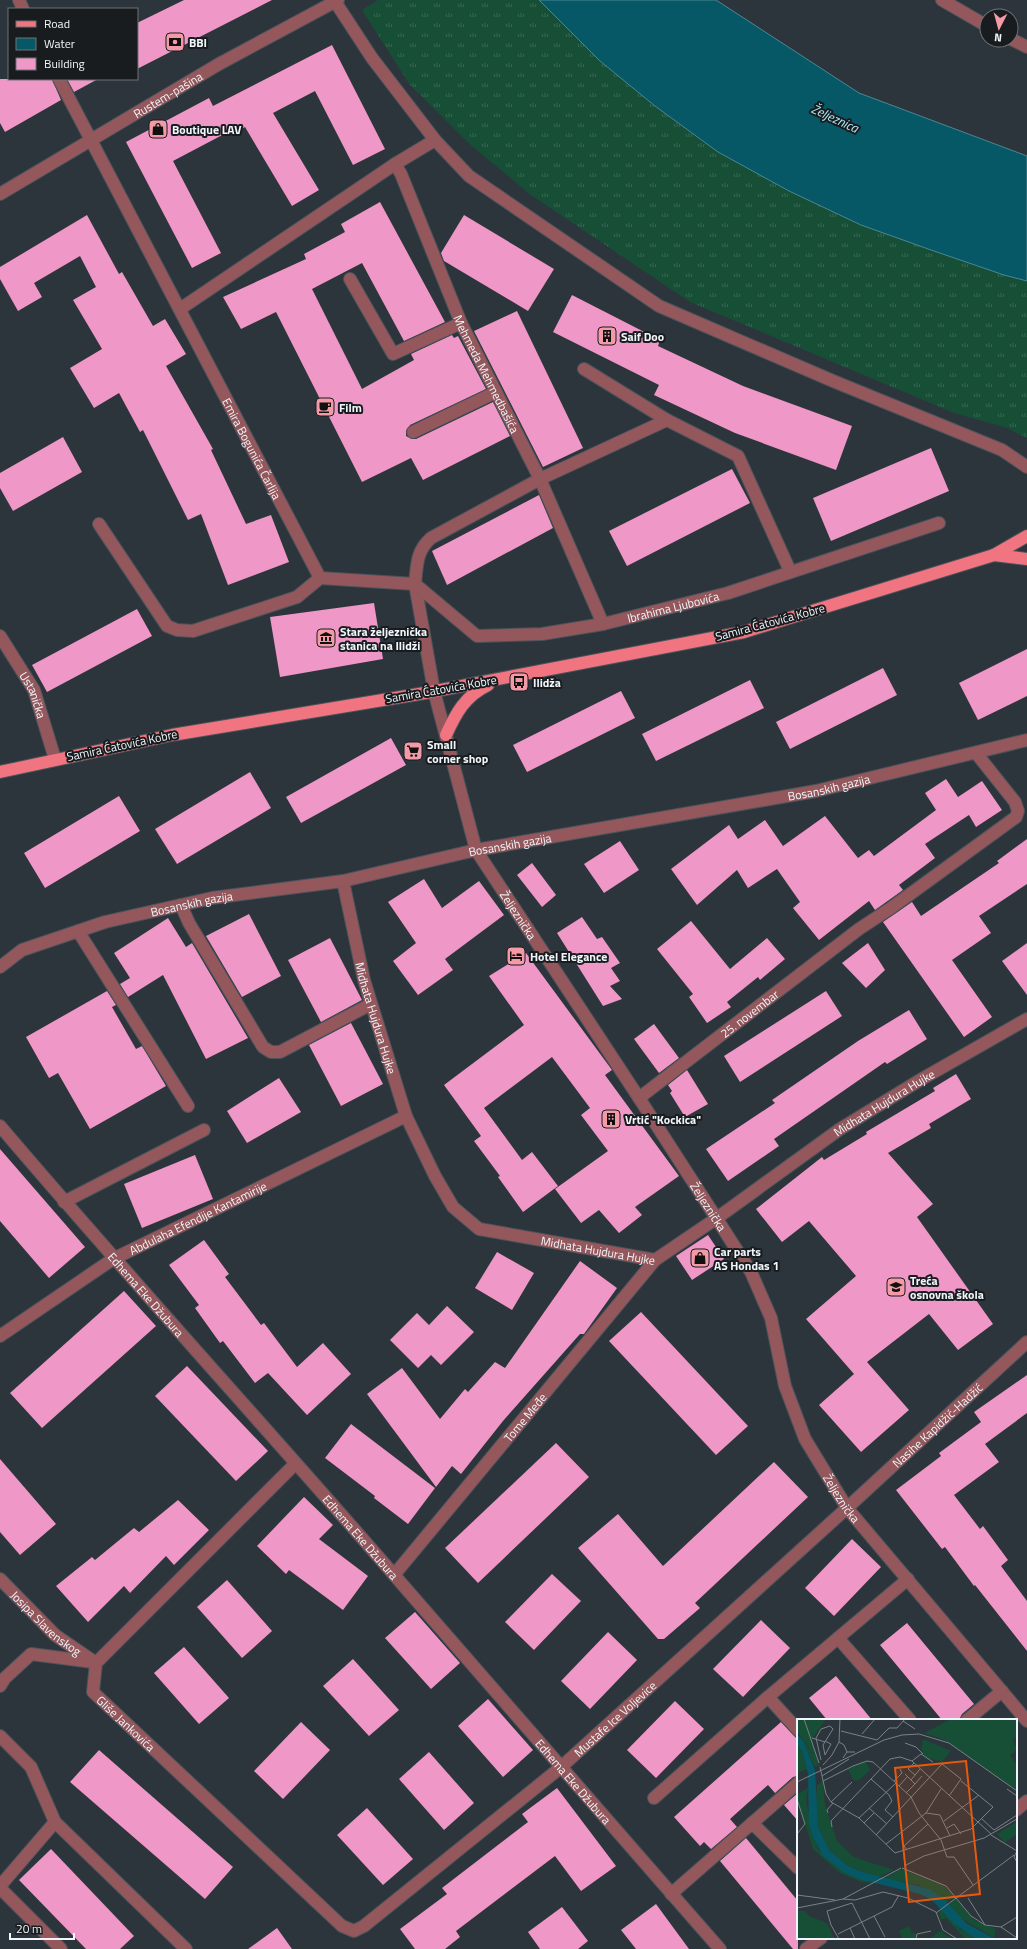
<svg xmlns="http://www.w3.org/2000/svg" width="1027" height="1949" viewBox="0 0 1027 1949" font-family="'Titillium Web',sans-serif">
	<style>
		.grass { fill: url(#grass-tufts) }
		.water { fill: #065866; stroke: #4c8793 }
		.building { fill: #ef97c6 }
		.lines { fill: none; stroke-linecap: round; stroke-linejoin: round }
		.minor-casing { stroke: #4b535b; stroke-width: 14 }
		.major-casing { stroke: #4b535b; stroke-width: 14 }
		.minor { stroke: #94575b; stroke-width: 12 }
		.major { stroke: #f17481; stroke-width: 12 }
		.labels { text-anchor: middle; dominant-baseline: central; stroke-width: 4; stroke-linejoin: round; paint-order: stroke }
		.poi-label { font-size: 12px; font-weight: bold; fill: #f0f6fb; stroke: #181c1f; text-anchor: start }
		.street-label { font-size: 12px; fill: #f0f6fb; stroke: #181c1f }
		.water-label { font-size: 13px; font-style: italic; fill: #b2eaf8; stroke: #181c1f }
		.inset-road { fill: none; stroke: #7a8288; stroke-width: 1 }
		.view { fill: #e8590c; fill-opacity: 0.15; stroke: #e8590c; stroke-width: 2 }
		.inset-edge { fill: none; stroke: #f0f6fb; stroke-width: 2 }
	</style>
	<defs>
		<pattern id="grass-tufts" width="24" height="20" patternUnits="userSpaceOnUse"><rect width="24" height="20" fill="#164e36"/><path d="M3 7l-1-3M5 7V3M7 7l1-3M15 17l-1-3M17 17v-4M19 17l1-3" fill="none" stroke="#386854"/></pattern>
	</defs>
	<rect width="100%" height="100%" fill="#2c343c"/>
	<path class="grass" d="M378,0H539L600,61L655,106L718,152L789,191L861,225L931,250L1004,275L1027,281V438L1007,428L954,413L690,302L531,195L472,146L410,85L362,10Z"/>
	<path class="water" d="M539,0H716L859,93L1027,156V281L1004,275L931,250L861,225L789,191L718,152L655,106L600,61Z"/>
	<g class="building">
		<path d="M184,0H272L137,69V23Z"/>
		<path d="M332,45L385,149L353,165L315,91L273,113L319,190L292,206L245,127L231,134L230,131L173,161L221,253L192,268L126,142L209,98L213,106Z"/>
		<path d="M0,79H52L61,100L5,132L0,123Z"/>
		<path d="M67,79H98L74,92Z"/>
		<path d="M380,202L445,322L404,341L362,263L312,289L362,389L414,360L411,354L452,335L454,338L458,336L486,389L410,425L406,431V436L412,439H416L493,402L510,436L423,480L411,458L362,482L276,312L241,329L223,297L306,259L304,254L345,232L341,224Z"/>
		<path d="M87,215L119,274L122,272L153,326L165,319L186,354L166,366L213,449L211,450L246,524L271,515L289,562L228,585L201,514L188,520L143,430L140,432L119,393L94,408L70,368L102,349L73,300L96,287L80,256L34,283L42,297L18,311L0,279V267Z"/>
		<path d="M464,215L554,269L528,311L444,261L441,253Z"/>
		<path d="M572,295L660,340L658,346L743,386L852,426L836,470L735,433L654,395L659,385L553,332Z"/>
		<path d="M517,311L583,448L543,467L474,331Z"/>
		<path d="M63,437L82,472L13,511L0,488V473Z"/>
		<path d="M931,448L949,491L831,541L813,498Z"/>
		<path d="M732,469L750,503L627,566L609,531Z"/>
		<path d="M539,495L553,528L447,585L432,551Z"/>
		<path d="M374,603L383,659L280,677L270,617Z"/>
		<path d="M137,609L152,636L47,692L32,665Z"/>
		<path d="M1027,649V696L978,720L959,683Z"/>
		<path d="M883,668L897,695L790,749L776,722Z"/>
		<path d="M750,680L764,708L656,761L642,734Z"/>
		<path d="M621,691L635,718L527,772L513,745Z"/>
		<path d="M391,738L406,765L301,823L286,797Z"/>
		<path d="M250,772L271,808L177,864L155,829Z"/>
		<path d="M946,779L958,797L982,781L1002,810L976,827L969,815L925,844L935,858L899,885L903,890L875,910L869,901L819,940L793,908L800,902L777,869L748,888L737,870L697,905L671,869L729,825L738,839L765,820L783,846L825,816L858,858L869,850L874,856L936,810L925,793Z"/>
		<path d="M119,796L140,831L45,888L24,853Z"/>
		<path d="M1027,839V884L979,916L991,933L952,960L992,1017L964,1037L883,922L912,902L921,916L999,863L997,861Z"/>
		<path d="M620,841L639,870L604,893L584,864Z"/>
		<path d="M532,863L556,895L542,907L517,875Z"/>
		<path d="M424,879L442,908L479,881L504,915L445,959L453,970L418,995L393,961L416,943L388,902Z"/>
		<path d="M249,914L281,976L242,997L206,936Z"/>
		<path d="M582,917L597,939L602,937L620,963L611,968L620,981L610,986L622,999L603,1006L557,933Z"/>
		<path d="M168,918L186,947L192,943L248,1038L206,1059L163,975L128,997L120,984L130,978L114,953Z"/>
		<path d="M691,921L730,969L767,938L785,959L760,980L758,977L727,1002L731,1007L707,1023L689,997L693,994L657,949Z"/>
		<path d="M330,938L362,1000L321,1022L288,960Z"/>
		<path d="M868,943L885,970L866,988L842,963Z"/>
		<path d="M1027,943V995L1002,961Z"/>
		<path d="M526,953L612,1070L605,1075L679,1176L635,1207L642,1215L619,1233L599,1210L581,1223L555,1189L608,1151L581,1115L590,1108L552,1057L484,1108L522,1160L532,1152L558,1186L523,1212L498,1177L500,1176L474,1141L481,1136L444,1085L524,1025L489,976Z"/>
		<path d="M107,991L116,1005L112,1007L136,1049L142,1046L166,1086L90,1129L58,1073L49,1078L26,1037Z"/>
		<path d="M826,991L842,1016L740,1082L724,1056Z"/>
		<path d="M909,1010L927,1039L887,1064L885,1062L774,1139L779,1146L728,1181L706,1149L775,1103L772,1100L858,1041Z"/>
		<path d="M351,1023L383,1084L341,1106L309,1045Z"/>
		<path d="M654,1024L679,1058L659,1073L634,1039Z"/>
		<path d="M687,1070L708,1104L685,1117L670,1093L672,1091L668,1085Z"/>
		<path d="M956,1074L971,1099L929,1124L931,1128L888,1153L933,1204L917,1217L993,1324L958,1350L929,1314L867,1362L909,1410L861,1452L819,1405L854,1374L806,1319L856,1276L809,1221L782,1242L756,1209L822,1157L824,1160L867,1134L866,1132L935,1091L933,1088Z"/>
		<path d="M279,1078L301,1112L247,1143L227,1111Z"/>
		<path d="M0,1149L85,1247L49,1278L0,1221Z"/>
		<path d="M195,1155L213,1199L142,1228L124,1184Z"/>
		<path d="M708,1235L724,1259L692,1280L676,1256Z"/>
		<path d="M204,1240L229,1274L225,1277L261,1325L264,1323L297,1367L323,1343L351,1374L307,1415L268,1373L255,1383L223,1341L220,1343L195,1308L199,1305L169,1265Z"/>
		<path d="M497,1252L534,1273L512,1310L475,1288Z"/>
		<path d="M580,1261L617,1288L584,1334H580L503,1421L461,1474L452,1466L436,1487L367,1394L402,1368L440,1419L465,1389L468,1392L495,1362L505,1368Z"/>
		<path d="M124,1291L156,1326L42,1428L10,1393Z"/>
		<path d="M447,1306L474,1332L441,1365L431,1355L418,1368L390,1340L417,1313L429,1325Z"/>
		<path d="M641,1312L748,1426L716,1455L609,1341Z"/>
		<path d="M187,1366L268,1451L236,1481L155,1396Z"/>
		<path d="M1027,1375V1413L985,1444L999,1462L954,1495L980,1529L983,1526L1008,1560L1001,1566L1027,1601V1651L975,1585L974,1586L945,1547L942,1549L896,1490L941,1456L939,1453L981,1422L974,1412Z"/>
		<path d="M351,1424L435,1488L408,1524L374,1498L375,1496L325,1458Z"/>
		<path d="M556,1443L589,1477L478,1583L445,1548Z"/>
		<path d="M0,1459L56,1524L20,1555L0,1532Z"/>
		<path d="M774,1462L808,1497L695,1603L700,1608L664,1639H658L578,1548L618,1514L663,1566Z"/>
		<path d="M304,1497L333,1525L319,1539L368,1576L343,1610L289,1570L286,1574L257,1546Z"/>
		<path d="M178,1500L209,1530L174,1565L166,1556L130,1593L124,1586L88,1622L56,1586L92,1557L95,1560L134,1528L139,1532Z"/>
		<path d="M852,1539L881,1567L834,1616L805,1588Z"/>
		<path d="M552,1574L581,1601L534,1650L505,1622Z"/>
		<path d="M227,1580L272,1631L242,1658L197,1607Z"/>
		<path d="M415,1612L460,1663L431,1689L385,1638Z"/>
		<path d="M761,1620L790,1648L743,1697L713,1669Z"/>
		<path d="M907,1623L974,1704L962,1714L959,1720H942L880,1645Z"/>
		<path d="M608,1632L637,1660L590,1709L561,1681Z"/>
		<path d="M184,1647L229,1698L199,1724L154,1673Z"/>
		<path d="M353,1659L399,1710L369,1736L323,1686Z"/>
		<path d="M836,1676L872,1720H827L809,1698Z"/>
		<path d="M488,1699L533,1750L503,1777L458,1726Z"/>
		<path d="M675,1701L704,1729L656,1778L627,1750Z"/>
		<path d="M301,1722L330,1750L283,1799L254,1771Z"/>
		<path d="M781,1722L798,1740V1776L793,1777L775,1793L768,1785L730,1819L737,1827L711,1849L704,1842L700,1846L674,1817Z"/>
		<path d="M99,1750L233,1867L205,1899L70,1782Z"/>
		<path d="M429,1752L474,1803L444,1830L399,1779Z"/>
		<path d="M557,1788L616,1866L581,1891L555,1856L456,1931L460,1937L445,1949H415L400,1929L447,1894L442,1888L528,1822L522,1814Z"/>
		<path d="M798,1793V1821L784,1805Z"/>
		<path d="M367,1808L413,1859L383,1885L337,1835Z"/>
		<path d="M746,1838L798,1901V1949H793L720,1861Z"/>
		<path d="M51,1849L134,1936L120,1949H86L19,1880Z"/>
		<path d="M656,1904L689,1949H636L621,1930Z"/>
		<path d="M562,1907L588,1941L578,1949H540L528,1932Z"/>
		<path d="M277,1928L292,1949H248Z"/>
	</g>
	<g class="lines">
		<g class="minor-casing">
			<g id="minor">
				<path d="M19,0L23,9"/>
				<path d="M334,0L372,58L435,140L469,176L659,306L833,381L1002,450L1027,467"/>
				<path d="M942,0L987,26"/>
				<path d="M1011,39L1027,47"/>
				<path id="s1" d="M59,79L320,578L415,584L434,691L476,850L639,1098L751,1272L771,1318L785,1386L805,1439L847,1508L1027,1721"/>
				<path id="s2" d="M435,140L395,164L401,174L461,323L540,479L603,624"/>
				<path id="s3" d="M0,194L219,64L338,0"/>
				<path d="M350,279L393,354L461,323"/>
				<path d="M180,309L395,164"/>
				<path d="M584,369L667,420L738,456L790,571"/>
				<path id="s4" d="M667,420L540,479L431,538C416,551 417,566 415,584L477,636L542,634L603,624L728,593L939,523"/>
				<path d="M413,432L496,392"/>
				<path d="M99,524L167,626L177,630L193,631L297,597L320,578"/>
				<path id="s5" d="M0,636L34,690L55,759"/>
				<path id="s6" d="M343,881L364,980L406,1116L435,1176L453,1207L479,1229L655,1260"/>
				<path d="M181,905L189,923L263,1047L271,1052H280L371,1004"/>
				<path d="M78,931L188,1106"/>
				<path id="s7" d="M0,967L22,950L105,922L212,898L343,881L476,850L816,791L1027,740"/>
				<path id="s8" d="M639,1098L859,929L891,908L1016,817L1018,811L1015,802L976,753"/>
				<path id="s9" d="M0,1126C129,1278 264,1425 395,1576C503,1700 611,1825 720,1949"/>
				<path d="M64,1202L204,1130"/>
				<path id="s10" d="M0,1336L113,1259L406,1116"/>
				<path id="s11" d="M295,1464L96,1663L93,1692L342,1926L354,1931L364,1926L560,1768L847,1508L1027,1342"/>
				<path id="s12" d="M394,1575L655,1260L717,1218L840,1129L920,1080L1027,1019"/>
				<path id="s13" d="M0,1579L55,1635L96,1663"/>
				<path d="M838,1638L910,1720"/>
				<path d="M0,1686L5,1678L31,1654L93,1662"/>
				<path d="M768,1697L908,1579"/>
				<path d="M967,1720L1002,1691"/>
				<path d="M0,1736L31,1767L55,1822L186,1949"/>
				<path d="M654,1798L768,1697L798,1730"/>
				<path d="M1016,1810L1027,1801"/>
				<path d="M752,1823L798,1868"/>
				<path d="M0,1886L55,1822"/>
				<path d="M0,1888L61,1949"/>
				<path d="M671,1894L798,1783"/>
				<path d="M806,1949L821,1938"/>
			</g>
		</g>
		<g class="major-casing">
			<g id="major">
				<path d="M994,555L1027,559"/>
				<path d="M446,735C456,713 465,696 488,685"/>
				<path d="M0,772L172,735L425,693L744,632L994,555L1027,536"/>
			</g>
		</g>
		<use href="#minor" class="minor"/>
		<use href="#major" class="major"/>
	</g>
	<defs>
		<g id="bank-square" transform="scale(1)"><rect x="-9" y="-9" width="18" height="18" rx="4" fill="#f49aa7" stroke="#181c1f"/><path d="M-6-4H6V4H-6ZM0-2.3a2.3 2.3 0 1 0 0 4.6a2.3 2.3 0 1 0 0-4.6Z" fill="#111"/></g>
		<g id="shop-square" transform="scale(1)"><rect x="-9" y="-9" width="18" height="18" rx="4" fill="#f49aa7" stroke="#181c1f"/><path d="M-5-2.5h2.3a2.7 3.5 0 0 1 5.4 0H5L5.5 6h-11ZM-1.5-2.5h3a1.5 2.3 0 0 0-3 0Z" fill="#111"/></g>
		<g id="building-square" transform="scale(1)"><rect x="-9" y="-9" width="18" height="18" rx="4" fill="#f49aa7" stroke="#181c1f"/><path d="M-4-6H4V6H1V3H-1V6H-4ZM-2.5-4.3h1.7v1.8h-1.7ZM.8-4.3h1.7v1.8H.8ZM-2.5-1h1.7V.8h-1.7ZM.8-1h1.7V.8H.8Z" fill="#111"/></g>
		<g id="cafe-square" transform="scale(1)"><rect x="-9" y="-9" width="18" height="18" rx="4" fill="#f49aa7" stroke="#181c1f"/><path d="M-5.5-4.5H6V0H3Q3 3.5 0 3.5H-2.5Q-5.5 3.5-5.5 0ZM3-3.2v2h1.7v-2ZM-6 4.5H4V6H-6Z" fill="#111"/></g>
		<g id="museum-square" transform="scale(1)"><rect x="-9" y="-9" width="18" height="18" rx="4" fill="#f49aa7" stroke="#181c1f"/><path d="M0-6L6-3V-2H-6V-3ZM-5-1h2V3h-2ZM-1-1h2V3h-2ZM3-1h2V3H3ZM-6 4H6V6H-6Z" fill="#111"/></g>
		<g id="bus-square" transform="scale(1)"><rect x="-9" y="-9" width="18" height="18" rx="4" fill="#f49aa7" stroke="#181c1f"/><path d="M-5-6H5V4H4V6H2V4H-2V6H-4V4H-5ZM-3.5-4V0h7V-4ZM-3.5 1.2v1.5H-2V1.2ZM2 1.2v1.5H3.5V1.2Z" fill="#111"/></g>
		<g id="supermarket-square" transform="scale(1)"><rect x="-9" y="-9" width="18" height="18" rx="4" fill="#f49aa7" stroke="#181c1f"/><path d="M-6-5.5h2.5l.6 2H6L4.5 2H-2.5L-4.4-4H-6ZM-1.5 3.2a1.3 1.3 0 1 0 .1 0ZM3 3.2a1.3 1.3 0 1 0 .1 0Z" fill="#111"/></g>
		<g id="hotel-square" transform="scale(1)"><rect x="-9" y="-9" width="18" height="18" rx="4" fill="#f49aa7" stroke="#181c1f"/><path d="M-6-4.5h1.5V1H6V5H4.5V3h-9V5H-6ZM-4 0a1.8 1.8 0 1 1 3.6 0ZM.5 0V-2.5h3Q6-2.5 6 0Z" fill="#111"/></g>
		<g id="school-square" transform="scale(1)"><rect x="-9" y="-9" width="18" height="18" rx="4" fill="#f49aa7" stroke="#181c1f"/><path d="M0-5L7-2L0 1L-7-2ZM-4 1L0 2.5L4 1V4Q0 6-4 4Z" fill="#111"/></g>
	</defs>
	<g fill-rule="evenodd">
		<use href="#bank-square" x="175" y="42"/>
		<use href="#shop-square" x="158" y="129"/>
		<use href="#building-square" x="607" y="336"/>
		<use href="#cafe-square" x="325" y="407"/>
		<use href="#museum-square" x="326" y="638"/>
		<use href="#bus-square" x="519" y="682"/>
		<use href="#supermarket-square" x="413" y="751"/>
		<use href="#hotel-square" x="516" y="956"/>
		<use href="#building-square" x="611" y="1119"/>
		<use href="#shop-square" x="700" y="1258"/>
		<use href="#school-square" x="896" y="1287"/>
	</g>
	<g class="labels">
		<g class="poi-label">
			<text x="189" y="42">BBI</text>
			<text x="172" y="129">Boutique LAV</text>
			<text x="621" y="336">Saif Doo</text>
			<text x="339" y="407">Film</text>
			<text x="340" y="631">Stara željeznička<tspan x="340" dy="14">stanica na Ilidži</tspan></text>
			<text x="533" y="682">Ilidža</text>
			<text x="427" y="744">Small<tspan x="427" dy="14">corner shop</tspan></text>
			<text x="530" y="956">Hotel Elegance</text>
			<text x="625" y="1119">Vrtić "Kockica"</text>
			<text x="714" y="1251">Car parts<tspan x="714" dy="14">AS Hondas 1</tspan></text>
			<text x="910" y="1280">Treća<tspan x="910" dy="14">osnovna škola</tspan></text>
		</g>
		<g class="street-label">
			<text stroke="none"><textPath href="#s3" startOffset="195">Rustem-pašina</textPath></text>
			<text stroke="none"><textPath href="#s2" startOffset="276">Mehmeda Mehmedbašića</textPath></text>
			<text stroke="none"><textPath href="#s1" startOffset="417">Emira Bogunića Čarlija</textPath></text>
			<text stroke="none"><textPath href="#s4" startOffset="594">Ibrahima Ljubovića</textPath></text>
			<text transform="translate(770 622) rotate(-15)">Samira Ćatovića Kobre</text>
			<text transform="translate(441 689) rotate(-10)">Samira Ćatovića Kobre</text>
			<text stroke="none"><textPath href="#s5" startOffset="68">Ustanička</textPath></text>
			<text transform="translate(122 745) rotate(-12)">Samira Ćatovića Kobre</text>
			<text stroke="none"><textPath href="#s7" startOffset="852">Bosanskih gazija</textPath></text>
			<text stroke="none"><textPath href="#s7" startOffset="528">Bosanskih gazija</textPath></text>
			<text stroke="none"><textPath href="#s7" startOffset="204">Bosanskih gazija</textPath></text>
			<text stroke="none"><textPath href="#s1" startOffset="1009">Željeznička</textPath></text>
			<text stroke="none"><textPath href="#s8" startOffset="139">25. novembar</textPath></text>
			<text stroke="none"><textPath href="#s6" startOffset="141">Midhata Hujdura Hujke</textPath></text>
			<text stroke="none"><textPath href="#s12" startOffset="687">Midhata Hujdura Hujke</textPath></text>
			<text stroke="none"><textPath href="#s1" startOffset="1357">Željeznička</textPath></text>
			<text stroke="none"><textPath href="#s10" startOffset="231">Abdulaha Efendije Kantamirije</textPath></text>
			<text stroke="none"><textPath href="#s6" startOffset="501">Midhata Hujdura Hujke</textPath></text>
			<text stroke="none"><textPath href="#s9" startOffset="223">Edhema Eke Džubura</textPath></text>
			<text stroke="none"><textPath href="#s12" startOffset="205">Tome Međe</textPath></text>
			<text stroke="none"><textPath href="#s11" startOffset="1438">Nasihe Kapidžić-Hadžić</textPath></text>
			<text stroke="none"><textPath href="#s1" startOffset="1681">Željeznička</textPath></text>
			<text stroke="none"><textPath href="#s9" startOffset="547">Edhema Eke Džubura</textPath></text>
			<text stroke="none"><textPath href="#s13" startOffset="64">Josipa Slavenskog</textPath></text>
			<text stroke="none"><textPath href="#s11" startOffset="1002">Mustafe Ice Voljevice</textPath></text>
			<text stroke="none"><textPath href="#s11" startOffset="356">Gliše Jankovića</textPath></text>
			<text stroke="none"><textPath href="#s9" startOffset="871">Edhema Eke Džubura</textPath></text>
		</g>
		<g class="water-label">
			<text transform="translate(835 118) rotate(25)">Željeznica</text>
		</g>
	</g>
	<g transform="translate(797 1719)">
		<rect width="220" height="220" fill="#2c343c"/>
		<path d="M0,0H29L15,20L18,33L15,34L0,11ZM154,0H220V18L216,21L220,31L213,36L220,46V71L148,21L127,14ZM126,20L154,32L145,43L128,38L124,32ZM69,42L73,51L61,62L56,61L51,50ZM26,62L28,86L40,122L57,138L97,151L80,159L51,147L32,131L21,108L18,91L20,66ZM11,69L9,82L21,130L75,164L64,163L43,154L16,130L0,80V75ZM219,103L220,115L208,124L200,115ZM104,150L145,166L158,177L150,183L122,166L86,160ZM159,180L177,201L199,210L197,219L162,198L152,185ZM145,190L163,210L180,220H168L149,199L144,201L142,193ZM112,207L115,214L120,215L118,220H105L102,212Z" fill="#164e36"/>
		<path d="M0,11L15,34L18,33L22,47H17ZM0,24L6,34L10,50L0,54Z" fill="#164e36"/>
		<path d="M0,192H8L12,197L30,204L38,220H0ZM144,211L149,216L157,220H133Z" fill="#164e36"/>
		<path d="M0,15L6,22L18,51L21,108L32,131L51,147L65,153L132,170L148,181L169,204L198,220H180L173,216L157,205L135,181L123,175L65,161L48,154L26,137L16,118L12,104L11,55L6,34L0,24Z" fill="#065866"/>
		<path class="inset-road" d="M7,0L22,44M106,2L118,10M44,12L80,21L92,9H100L108,0M65,15L78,0M15,19L28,23M42,23L47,26L50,33M108,24L119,28L126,35M46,39L50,33H58M24,41L19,19L24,10L33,7L36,10L26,26L28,36L34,25L28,22M115,42L124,35L136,43M117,44L111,50L118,56M26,46L35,36L42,23L43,0M23,48L29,75L34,83L62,99L98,134L174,110L196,88L164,62M108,55L118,65L125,57M25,57L52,40M74,60L92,76L95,82L88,91L96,98M114,61L123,50M26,62L56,47L70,42L76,43L114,78L122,94L144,121L150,138H157L176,166M97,62L105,54L103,50M0,63L87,21L105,16L122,15L152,24L220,72M102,67L110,58M210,70L220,77M109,74L118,65M0,80L8,105L0,115M34,83L55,63M72,89L90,105M31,94L30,91L36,84M129,94L143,96L153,117M62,99L99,64M185,100L197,111L220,96M147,102L182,76M67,104L77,94M35,108L34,102L93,40L103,38L115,42L194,115M150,109L157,105L164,115M79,116L145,45L164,60L152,77M194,116L220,132M89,125L129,94L144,70M110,131L107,127L131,105M220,132L217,138L220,143M107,147L127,137L187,119L220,100M105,149L149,167L174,197L188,206M0,176L38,181M171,179L188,206L204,208L220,198M46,180L58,181L86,173L111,179L139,193L146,211L160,220M55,184L73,220M0,189L46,180L104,149M139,194L217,136M77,197L88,218M204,208L220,219M53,209L58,220M41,215L95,188L102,176M42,220L34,206L30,192L55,184M119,220L120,215L134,212"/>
		<path class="view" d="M169,42L183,175L112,183L98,49Z"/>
		<rect width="220" height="220" class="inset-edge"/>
	</g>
	<rect x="8" y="8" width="130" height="72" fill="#181c1f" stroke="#6e7377"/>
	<rect x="16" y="21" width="20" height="6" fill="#f17481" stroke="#6e7377"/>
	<text x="44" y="28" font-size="12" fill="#f0f6fb">Road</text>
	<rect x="16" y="38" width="20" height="12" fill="#065866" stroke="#6e7377"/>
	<text x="44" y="48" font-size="12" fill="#f0f6fb">Water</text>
	<rect x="16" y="58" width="20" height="12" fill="#ef97c6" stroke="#6e7377"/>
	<text x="44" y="68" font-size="12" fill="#f0f6fb">Building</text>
	<g transform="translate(999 28) rotate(186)"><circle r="19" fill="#181c1f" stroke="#6e7377"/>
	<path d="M0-3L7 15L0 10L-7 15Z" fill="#f49aa7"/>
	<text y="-6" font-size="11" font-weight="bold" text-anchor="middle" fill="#f0f6fb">N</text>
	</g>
	<path d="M10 1933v6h64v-6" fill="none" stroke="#f0f6fb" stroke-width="2"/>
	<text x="16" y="1933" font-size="12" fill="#f0f6fb" stroke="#181c1f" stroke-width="3" paint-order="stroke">20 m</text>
</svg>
